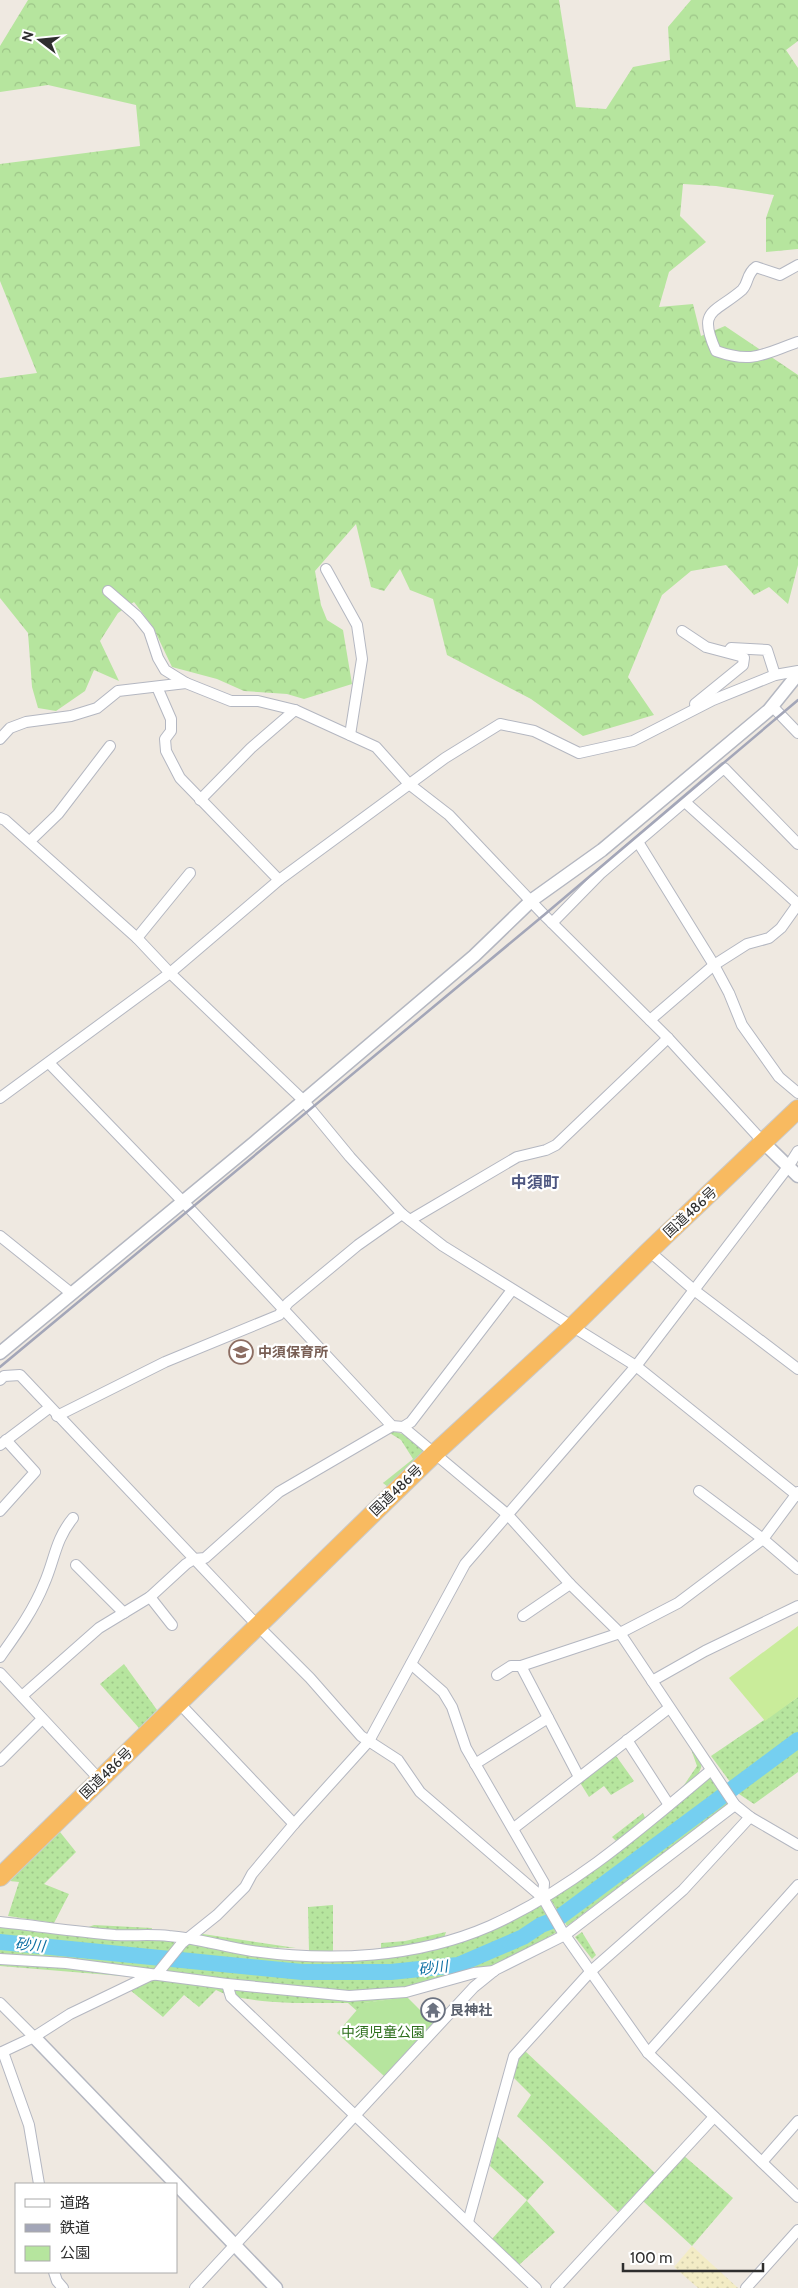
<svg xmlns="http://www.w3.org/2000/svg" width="798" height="2288" viewBox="0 0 798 2288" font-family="Cabin,'Noto Sans JP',sans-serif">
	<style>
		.grass { fill: url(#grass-dots) }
		.forest { fill: url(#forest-crowns) }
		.sand { fill: url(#sand-dots) }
		.park { fill: #b6e59e }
		.pitch { fill: #c9ec9a }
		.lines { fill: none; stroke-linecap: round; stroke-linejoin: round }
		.river { stroke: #75cff0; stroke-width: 16 }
		.minor-casing { stroke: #b4b7c1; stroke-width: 12 }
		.tertiary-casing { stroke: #b4b7c1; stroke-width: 15 }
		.trunk-casing { stroke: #c9c9c9; stroke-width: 20 }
		.minor { stroke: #fff; stroke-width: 10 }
		.tertiary { stroke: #fff; stroke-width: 12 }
		.trunk { stroke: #f8ba60; stroke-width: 18 }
		.rail { stroke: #a3a6b8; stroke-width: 2.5 }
		.labels { text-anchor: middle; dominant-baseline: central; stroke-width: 4.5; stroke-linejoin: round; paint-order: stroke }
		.street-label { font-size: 14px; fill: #2e2e2e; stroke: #fff }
		.education-label { font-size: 14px; font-weight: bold; fill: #785e54; stroke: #fff; text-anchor: start }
		.worship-label { font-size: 14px; font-weight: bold; fill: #5b616d; stroke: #fff; text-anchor: start }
		.park-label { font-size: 14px; fill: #2c6e1b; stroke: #fff }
		.water-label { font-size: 15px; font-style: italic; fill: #0d6fa3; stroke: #fff }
		.quarter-label { font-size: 16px; font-weight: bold; fill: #4d5680; stroke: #fff }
	</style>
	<defs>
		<pattern id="grass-dots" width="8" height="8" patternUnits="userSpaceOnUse" patternTransform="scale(1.25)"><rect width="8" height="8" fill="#b6e59e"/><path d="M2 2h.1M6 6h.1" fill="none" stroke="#9dc588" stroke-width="1.8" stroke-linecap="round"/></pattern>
		<pattern id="forest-crowns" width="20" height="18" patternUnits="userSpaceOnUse" patternTransform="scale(1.25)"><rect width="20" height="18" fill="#b6e59e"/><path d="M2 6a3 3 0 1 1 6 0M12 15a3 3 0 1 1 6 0" fill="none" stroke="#9dc588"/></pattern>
		<pattern id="sand-dots" width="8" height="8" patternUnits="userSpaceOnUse" patternTransform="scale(1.25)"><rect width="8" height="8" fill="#f3ecc5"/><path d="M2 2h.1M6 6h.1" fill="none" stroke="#d1cbaa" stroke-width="1.8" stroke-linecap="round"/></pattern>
	</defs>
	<rect width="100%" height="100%" fill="#efe9e1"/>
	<g class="grass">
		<path d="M391,1430L408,1436L424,1451L388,1487L383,1483L413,1459L401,1440L388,1432Z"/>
		<path d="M124,1664L157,1710L139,1728L100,1684Z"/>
		<path d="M798,1697V1772L754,1804L739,1794L711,1756Z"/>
		<path d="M691,1749L702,1763C700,1777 690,1783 680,1791L697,1766Z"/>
		<path d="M614,1753L634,1781L611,1795L604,1786L589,1797L579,1781Z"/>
		<path d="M709,1776L729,1804L567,1926L549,1897Z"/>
		<path d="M643,1813L646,1820L616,1841L612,1837Z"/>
		<path d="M60,1832L76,1852L44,1884L69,1894L54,1923L8,1916L19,1882L10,1881Z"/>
		<path d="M539,1903L557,1932L478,1977L407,1997L364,2003L357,2011L348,2003C314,2003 244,2005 216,1990L199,2007L184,1995L163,2017L130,1990L189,1942L313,1960L402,1955Z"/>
		<path d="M333,1905V1953L309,1951L308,1907Z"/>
		<path d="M94,1925L152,1928L151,1932H119L86,1928Z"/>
		<path d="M0,1926L174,1940V1946L155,1970L64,1958L0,1955Z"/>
		<path d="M446,1932L444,1938L405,1947L381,1949V1943L405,1941Z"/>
		<path d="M582,1932L596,1955L592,1959L575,1937Z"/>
		<path d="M203,1934L296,1948L254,1947L194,1937Z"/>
		<path d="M0,1961L143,1975L134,1977L0,1966Z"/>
		<path d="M525,2051L655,2173L618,2212L517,2116L531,2095L513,2077L517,2059Z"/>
		<path d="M497,2136L544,2182L527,2201L555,2232L519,2265L491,2240L527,2200L490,2166Z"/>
		<path d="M683,2155L733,2198L692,2246L643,2201Z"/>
	</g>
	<path class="forest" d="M28,0H559L576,107L606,109L633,67L670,60L668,27L691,0H798V41L786,50L798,68V249L766,252V218L774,195L716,186L683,184L680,216L706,242L669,272L659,307L693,304L701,336L725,326L798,375V565L788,604L769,587L754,595L726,565L691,571L662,595L628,677L654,715L583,736L531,699L447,655L433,599L410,590L400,569L384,591L371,587L356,524L315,571L321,605L327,620L343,630L352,684L304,699L287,694L244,691L217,679L172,667L153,627L134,602L118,613L100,641L119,681L94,670L85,691L56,711L38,708L32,687L28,633L0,598V378L37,373L0,281V164L140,146L136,105L48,85L0,92V46Z"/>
	<path class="sand" d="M692,2246L738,2288H698L674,2267Z"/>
	<path class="park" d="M407,1997L433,2023L384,2076L337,2033L363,2003Z"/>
	<path class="pitch" d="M798,1626V1697L765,1721L729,1678Z"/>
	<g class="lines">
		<path class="river" d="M0,1942L302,1972H391L458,1965L523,1937L541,1925L557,1919L798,1740"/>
		<g class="minor-casing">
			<g id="minor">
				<path d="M798,265L780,275L756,267C746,274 749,283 742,290C714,314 697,309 716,351C753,364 763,354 798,342"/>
				<path d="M326,569L357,625L362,659L350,735"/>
				<path d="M108,591L137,616L149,631L158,658L165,670L186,683"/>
				<path d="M682,631L706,647L740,656L744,658L743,665L695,704"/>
				<path d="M728,652L731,648L767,650L775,675"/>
				<path d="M157,687L171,719V731L165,739L166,751L180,778L279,880"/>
				<path d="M772,706L798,733"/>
				<path d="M0,739L10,728L26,722L71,716L97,708L118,691L186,683L231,701H258L295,710L376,747L409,784L449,815L544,915L668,1038L764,1143"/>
				<path d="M200,800L251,748L295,710"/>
				<path d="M685,802L798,904"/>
				<path d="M0,818L5,820L137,938L170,973L303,1100L350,1157L402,1214L443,1246L636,1366L798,1496"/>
				<path d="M30,841L58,814L110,746"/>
				<path d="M638,842L714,965L729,993L742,1025L779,1077L798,1093"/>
				<path d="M552,923L600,874L724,768L798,844"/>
				<path d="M137,938L190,873"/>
				<path d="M650,1020L714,965L747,944L769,938L781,928L798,904"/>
				<path d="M49,1063L190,1209L392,1426L403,1427L508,1515L570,1584L620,1633L735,1805L750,1817L798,1845"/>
				<path d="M0,1098L170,973L279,880L445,758L500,724L534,731L579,753L633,741L713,700L775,675L798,671"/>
				<path d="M410,1220L517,1157L546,1150L556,1145L668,1038"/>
				<path d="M0,1236L71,1293"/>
				<path d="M649,1251L694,1290L798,1369"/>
				<path d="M0,1380L4,1376L20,1375L258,1626L310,1678L361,1736L398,1760L420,1792L543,1898L544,1883L466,1748L452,1707L443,1692L411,1664"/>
				<path d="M57,1416L165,1362L279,1315L288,1303L358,1245L402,1214"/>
				<path d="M403,1427L411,1422L512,1290"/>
				<path d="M0,1445L49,1408"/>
				<path d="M699,1491L763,1539L798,1569"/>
				<path d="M0,1511L35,1472L6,1440"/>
				<path d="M76,1565L124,1613"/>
				<path d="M150,1597L172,1625"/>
				<path d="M523,1616L570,1584"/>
				<path d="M0,1657C17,1633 33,1611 44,1584C55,1559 55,1540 73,1518"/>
				<path d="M521,1666L579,1777"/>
				<path d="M0,1673L100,1780"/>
				<path d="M497,1675L511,1666H521L620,1633L678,1603L763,1539L798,1492"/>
				<path d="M652,1681L705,1651L798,1606"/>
				<path d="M22,1696L99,1628L150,1597L186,1564L194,1559L205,1558L279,1492L392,1426"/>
				<path d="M179,1703L294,1824"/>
				<path d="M627,1740L669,1805"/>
				<path d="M0,1761L42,1719"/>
				<path d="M475,1764L548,1718"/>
				<path d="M514,1828L669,1708"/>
				<path d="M543,1898L562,1931L648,2053L798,2197"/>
				<path d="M0,1922C38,1926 77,1932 115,1935C133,1936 151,1934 169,1936C197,1938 224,1947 252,1951C331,1962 417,1958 490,1926C573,1889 642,1828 710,1771"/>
				<path d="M0,1959L66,1963L227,1984L349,1996L406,1992L474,1973L494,1971"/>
				<path d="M227,1984L231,1997L536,2288"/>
				<path d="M0,2003L34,2037"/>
				<path d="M3,2052L29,2125L39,2184"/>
				<path d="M0,2053L34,2037L70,2014L149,1976L157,1974L182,1943L217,1915L245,1887L252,1874L294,1824L369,1741L465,1564L636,1366L788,1167L798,1151"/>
				<path d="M648,2053L798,1885"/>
				<path d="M762,2162L798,2121"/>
				<path d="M468,2222L514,2056L591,1971L683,1890L750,1817"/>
				<path d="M54,2272L57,2281L63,2288"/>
				<path d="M195,2288L474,1987L495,1970L565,1935L735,1805"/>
				<path d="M556,2288L714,2117"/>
				<path d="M746,2288L798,2230"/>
			</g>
		</g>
		<g class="tertiary-casing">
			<g id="tertiary">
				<path d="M764,1143L798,1176"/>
				<path d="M0,1353L255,1142L474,956L532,900L602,850L769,710L798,674"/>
				<path d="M34,2037L176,2184"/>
				<path d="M176,2184L276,2288"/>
			</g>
		</g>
		<g class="trunk-casing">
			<path id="trunk" d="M0,1877L435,1453L573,1326L649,1251L798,1109"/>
		</g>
		<use href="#minor" class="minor"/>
		<use href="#tertiary" class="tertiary"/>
		<use href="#trunk" class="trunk"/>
		<path class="rail" d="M0,1367L544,915L798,700"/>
	</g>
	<defs>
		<g id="school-ring" transform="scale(1.25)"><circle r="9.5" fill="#fff" stroke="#8d6e63" stroke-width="1.5"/><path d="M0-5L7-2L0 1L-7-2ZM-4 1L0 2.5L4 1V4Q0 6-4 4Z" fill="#8d6e63"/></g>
		<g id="temple-ring" transform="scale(1.25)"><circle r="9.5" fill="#fff" stroke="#6b7280" stroke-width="1.5"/><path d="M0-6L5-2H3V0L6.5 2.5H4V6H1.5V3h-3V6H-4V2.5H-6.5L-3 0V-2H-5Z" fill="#6b7280"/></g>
	</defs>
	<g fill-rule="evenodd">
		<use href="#school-ring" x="241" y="1352"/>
		<use href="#temple-ring" x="433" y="2010"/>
	</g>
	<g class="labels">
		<g class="street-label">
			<text transform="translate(690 1212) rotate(-43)">国道486号</text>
			<text transform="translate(396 1490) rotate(-44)">国道486号</text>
			<text transform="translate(106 1773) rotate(-44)">国道486号</text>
		</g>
		<g class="education-label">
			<text x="258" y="1352">中須保育所</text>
		</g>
		<g class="worship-label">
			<text x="450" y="2010">艮神社</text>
		</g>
		<g class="park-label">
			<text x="383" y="2032">中須児童公園</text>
		</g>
		<g class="water-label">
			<text transform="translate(30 1945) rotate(6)">砂川</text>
			<text transform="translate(433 1968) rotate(-7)">砂川</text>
		</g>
		<g class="quarter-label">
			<text x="535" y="1182">中須町</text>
		</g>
	</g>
	<rect x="15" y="2183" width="162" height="90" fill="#ffffff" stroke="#ababab"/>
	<rect x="25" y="2199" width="25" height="8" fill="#ffffff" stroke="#ababab"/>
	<text x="60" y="2208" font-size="15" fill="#2e2e2e">道路</text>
	<rect x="25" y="2224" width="25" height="8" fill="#a3a6b8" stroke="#ababab"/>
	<text x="60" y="2233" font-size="15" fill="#2e2e2e">鉄道</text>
	<rect x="25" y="2246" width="25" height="15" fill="#b6e59e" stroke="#ababab"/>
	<text x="60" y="2258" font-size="15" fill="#2e2e2e">公園</text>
	<g transform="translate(40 40) rotate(286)" stroke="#ffffff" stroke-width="4" paint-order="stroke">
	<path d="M0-4L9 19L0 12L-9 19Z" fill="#2e2e2e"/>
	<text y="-8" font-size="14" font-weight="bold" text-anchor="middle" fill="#2e2e2e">N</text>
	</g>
	<path d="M623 2263v8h140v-8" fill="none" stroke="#2e2e2e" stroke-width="2.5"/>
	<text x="630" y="2263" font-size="15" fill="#2e2e2e" stroke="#ffffff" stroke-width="4" paint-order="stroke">100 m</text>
</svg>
